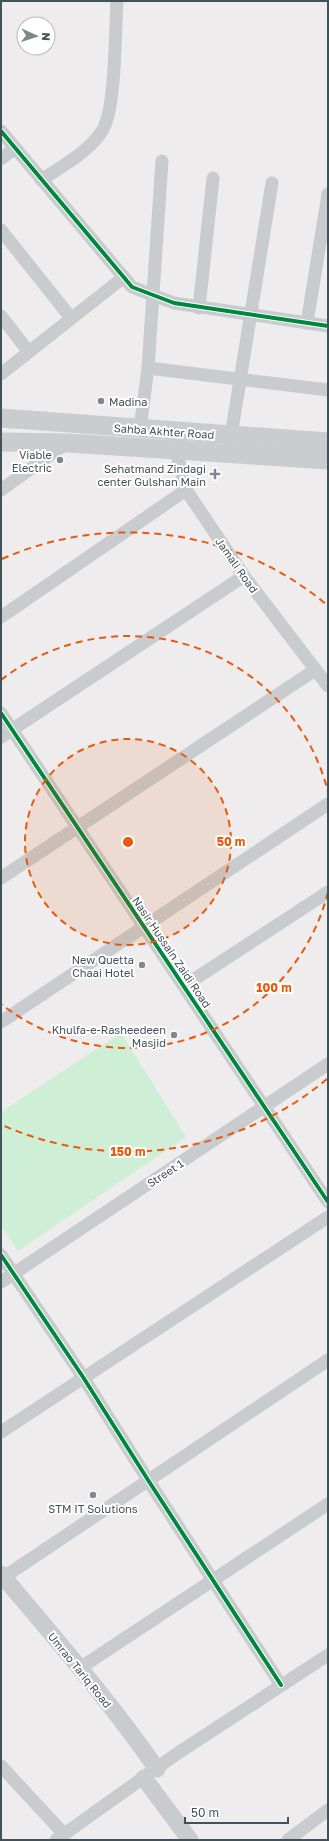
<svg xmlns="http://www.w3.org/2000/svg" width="329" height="1841" viewBox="0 0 329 1841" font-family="'Golos Text',sans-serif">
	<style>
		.green { fill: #ceefd6 }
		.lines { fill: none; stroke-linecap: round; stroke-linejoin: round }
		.minor { stroke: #c8ccce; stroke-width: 13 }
		.tertiary { stroke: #c8ccce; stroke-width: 17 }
		.secondary { stroke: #c9cdcf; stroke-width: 19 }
		.cycleway-casing { stroke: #fff; stroke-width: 6 }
		.cycleway { stroke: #00873e; stroke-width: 4 }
		.ring { fill: none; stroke: #e8590c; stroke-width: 2; stroke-dasharray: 7 5 }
		.poi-dot { fill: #7e888d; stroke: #fff; stroke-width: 1.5 }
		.labels { text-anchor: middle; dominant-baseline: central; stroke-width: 4; stroke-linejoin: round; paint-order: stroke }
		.poi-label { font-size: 11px; fill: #42525a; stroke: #fff; text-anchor: end }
		.street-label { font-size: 11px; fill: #42525a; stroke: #fff }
		.centre { fill: #e8590c; stroke: #fff; stroke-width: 2 }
		.ring-label { font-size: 12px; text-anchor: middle; font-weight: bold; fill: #e8590c; stroke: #fff; stroke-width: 4; stroke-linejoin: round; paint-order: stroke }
	</style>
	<rect width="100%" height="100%" fill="#eeecec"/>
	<path class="green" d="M121,1033L186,1137L18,1251L1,1226V1112Z"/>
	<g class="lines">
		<g class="minor">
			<path d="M1,131L132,287L174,303L328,326"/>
			<path d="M1,159L15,148"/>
			<path d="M41,180C62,166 88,153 102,131C116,111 115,29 117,1"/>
			<path d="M1,230L71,318"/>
			<path d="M199,308L213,178"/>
			<path d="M1,316L28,351"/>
			<path d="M307,323L328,194"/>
			<path d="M148,368L328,390"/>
			<path d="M1,374L124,277"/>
			<path d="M140,429L148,368L162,161"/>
			<path d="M231,436L272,183"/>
			<path d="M177,444L176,451L186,490L244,576L328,686"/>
			<path d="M1,490L68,442"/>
			<path d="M1,617L186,490"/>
			<path d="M1,713L328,1202"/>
			<path d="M1,737L244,576"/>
			<path d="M1,878L315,670"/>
			<path d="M184,986L328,892"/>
			<path d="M1,1022L328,804"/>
			<path d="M1,1255L83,1377L148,1480L281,1685"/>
			<path d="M1,1282L328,1064"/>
			<path d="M1,1432L328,1217"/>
			<path d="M4,1577L328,1360"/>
			<path d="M80,1668L328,1504"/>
			<path d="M1,1766L64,1834"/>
			<path d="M56,1840L175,1755L328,1655"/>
			<path d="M288,1840L328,1810"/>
		</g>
		<g class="tertiary">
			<path d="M1,1574C54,1637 109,1700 157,1769"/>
			<path d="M144,1778L190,1840"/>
		</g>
		<g class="secondary">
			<path d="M1,418L328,442"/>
			<path d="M1,442L68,443L328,460"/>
		</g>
		<g class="cycleway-casing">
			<g id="cycleway">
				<path d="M1,131L132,287L174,303L328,326"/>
				<path d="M1,713L328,1202"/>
				<path d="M1,1255L83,1377L148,1480L281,1685"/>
			</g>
		</g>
		<use href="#cycleway" class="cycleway"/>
	</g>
	<circle cx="128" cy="842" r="103" fill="#e8590c" fill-opacity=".12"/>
	<g class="ring">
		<circle cx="128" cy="842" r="103"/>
		<path d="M328 892A206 206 0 0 1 1 1004M1 680A206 206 0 0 1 328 792"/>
		<path d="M327 1079A310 310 0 0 1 2 1125M2 559A310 310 0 0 1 327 605"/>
	</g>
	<g class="poi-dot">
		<circle cx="101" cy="401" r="4"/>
		<circle cx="60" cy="460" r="4"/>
		<path d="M213 468h4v4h4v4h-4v4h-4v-4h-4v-4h4z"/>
		<circle cx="142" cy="965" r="4"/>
		<circle cx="174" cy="1035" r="4"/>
		<circle cx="93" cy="1495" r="4"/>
	</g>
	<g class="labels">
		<g class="poi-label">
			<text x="109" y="401" text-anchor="start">Madina</text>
			<text x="52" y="454">Viable<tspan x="52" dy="13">Electric</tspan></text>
			<text x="206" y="468">Sehatmand Zindagi<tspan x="206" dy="13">center Gulshan Main</tspan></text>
			<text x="134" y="959">New Quetta<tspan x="134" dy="13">Chaai Hotel</tspan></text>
			<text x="166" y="1029">Khulfa-e-Rasheedeen<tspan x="166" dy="13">Masjid</tspan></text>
			<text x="93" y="1508" text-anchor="middle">STM IT Solutions</text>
		</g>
		<g class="street-label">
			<text transform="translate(164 431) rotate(4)">Sahba Akhter Road</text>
			<text transform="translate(237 565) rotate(55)">Jamali Road</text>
			<text transform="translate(172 952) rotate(56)">Nasir Hussain Zaidi Road</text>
			<text transform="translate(165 1173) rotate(-33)">Street 1</text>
			<text transform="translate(80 1670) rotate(51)">Umrao Tariq Road</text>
		</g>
	</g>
	<circle cx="128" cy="842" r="6" class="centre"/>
	<g class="ring-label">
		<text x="231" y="846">50 m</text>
		<text x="274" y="992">100 m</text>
		<text x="128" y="1156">150 m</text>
	</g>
	<rect width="329" height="1841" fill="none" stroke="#42525a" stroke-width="4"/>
	<g transform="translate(36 36) rotate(93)"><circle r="19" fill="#ffffff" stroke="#b3babd"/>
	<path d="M0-3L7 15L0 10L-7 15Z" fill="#7e888d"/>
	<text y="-6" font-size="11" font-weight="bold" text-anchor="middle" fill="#42525a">N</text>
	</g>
	<path d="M185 1817v6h103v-6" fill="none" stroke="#42525a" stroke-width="2"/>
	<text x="191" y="1817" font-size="12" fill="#42525a" stroke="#ffffff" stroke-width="3" paint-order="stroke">50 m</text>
</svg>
